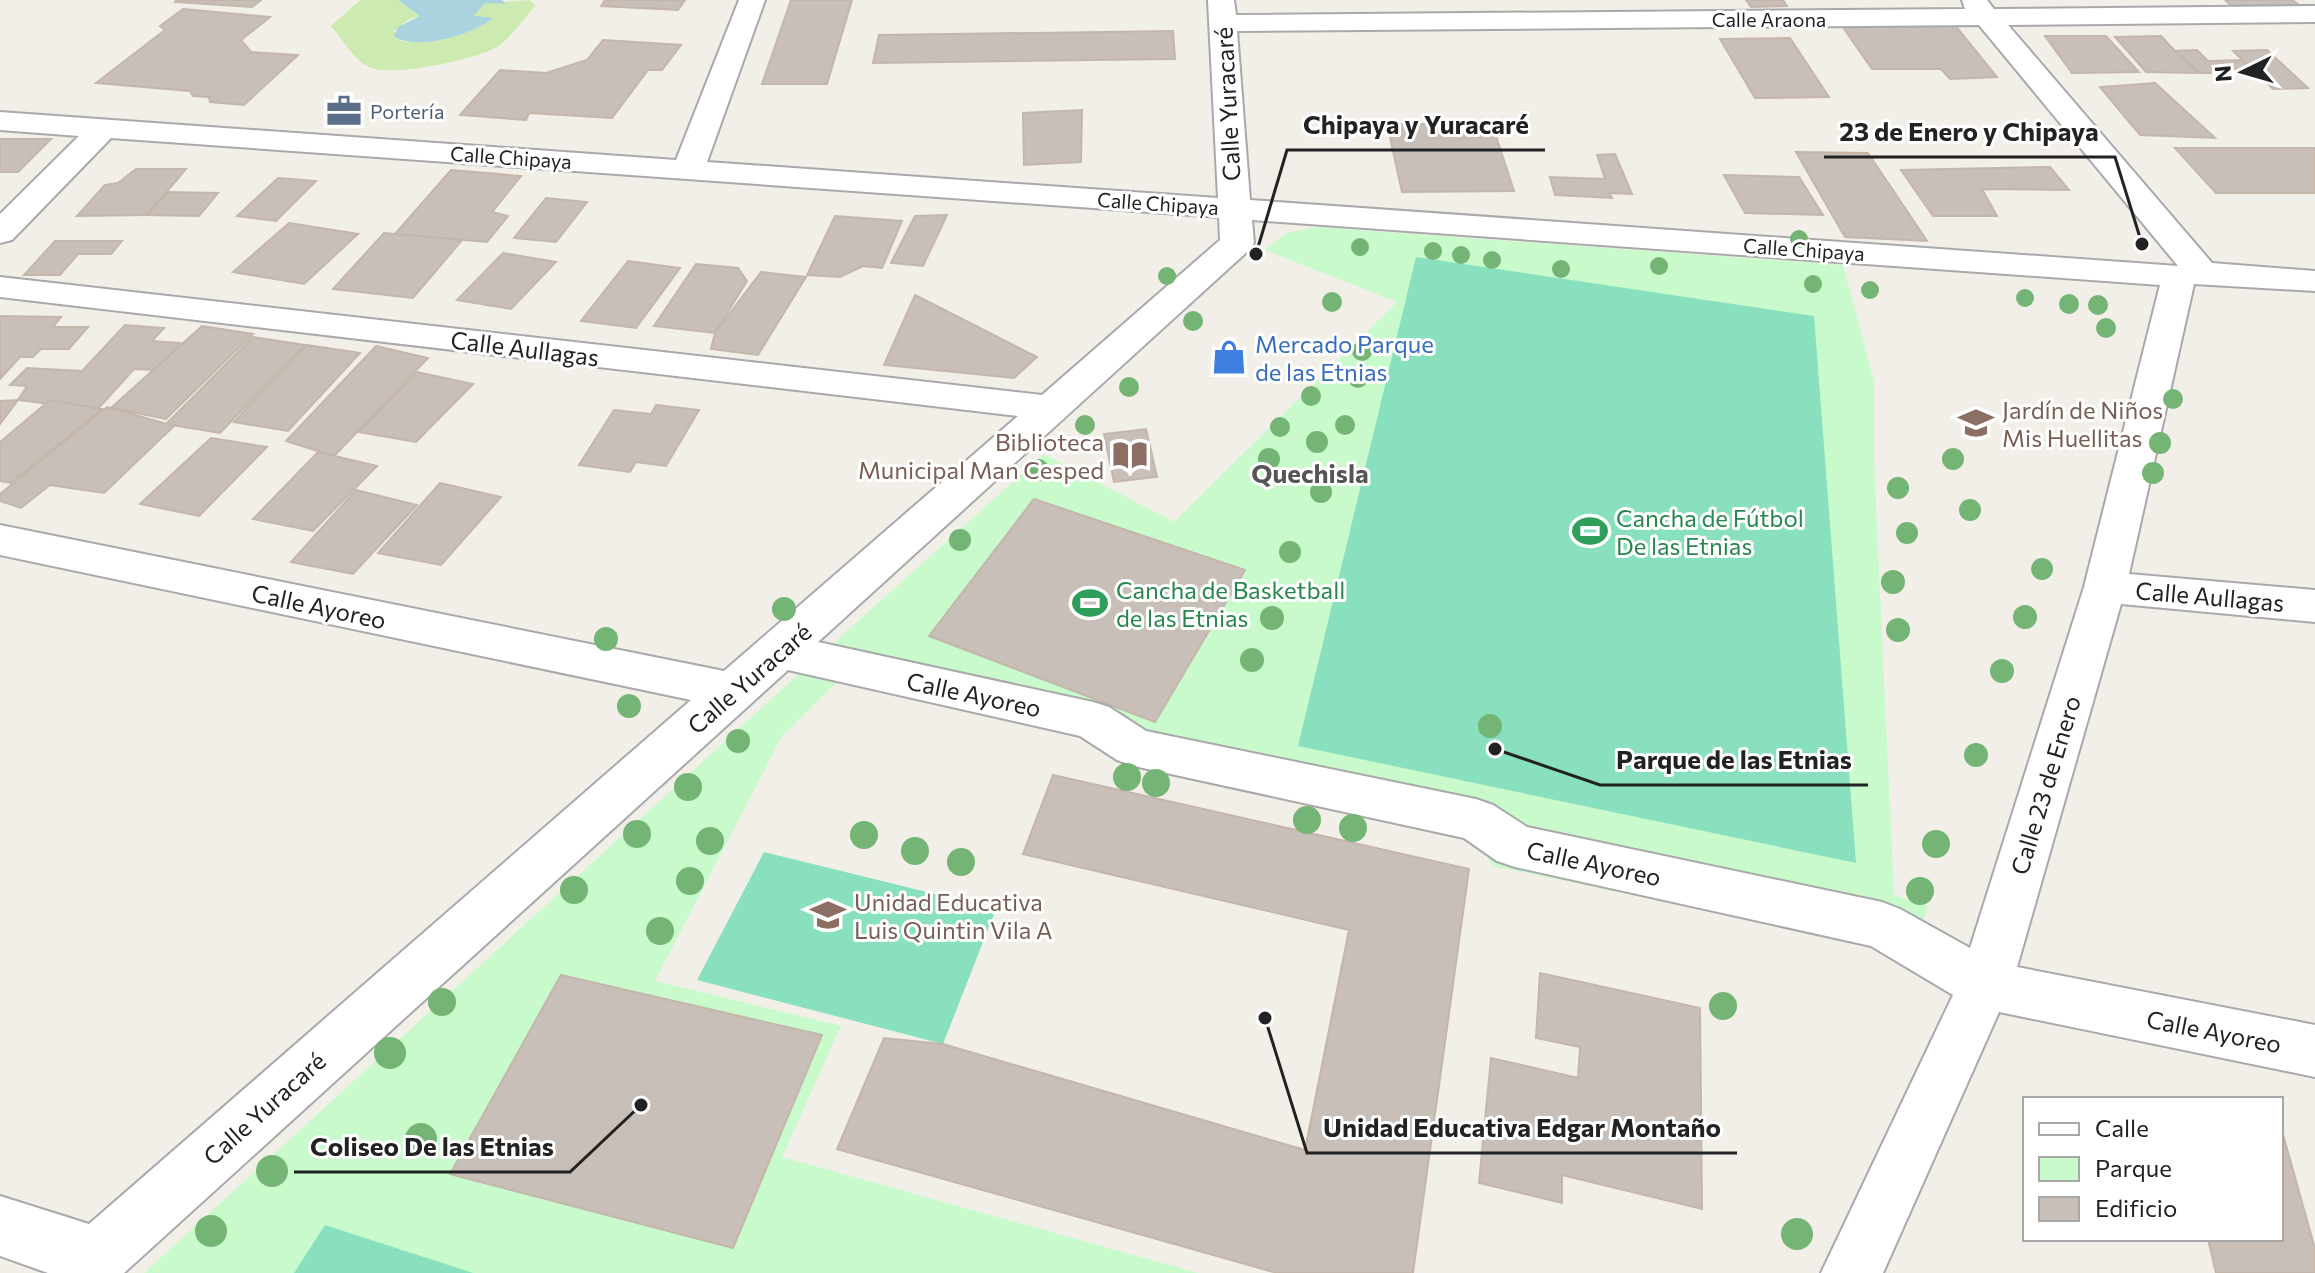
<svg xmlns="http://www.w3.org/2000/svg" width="2315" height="1273" viewBox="0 0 2315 1273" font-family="Commissioner,sans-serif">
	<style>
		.grass { fill: #cdebb0 }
		.park { fill: #c8facc }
		.pitch { fill: #88e0be }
		.water { fill: #aad3df }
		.building { fill: #c7bfb8; stroke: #c4b6ab; stroke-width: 2 }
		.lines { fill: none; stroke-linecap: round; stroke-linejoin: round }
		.minor-casing { stroke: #a9a9a9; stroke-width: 4 }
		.minor { fill: #fff; fill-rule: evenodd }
		.tree { fill: #74b475 }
		.labels { text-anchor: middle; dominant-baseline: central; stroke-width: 6; stroke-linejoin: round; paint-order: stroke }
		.far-street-label { font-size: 20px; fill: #222; stroke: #fff }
		.far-service-label { font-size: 20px; fill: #4e5e75; stroke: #fff; text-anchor: start }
		.street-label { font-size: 24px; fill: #222; stroke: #fff }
		.shop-label { font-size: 24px; fill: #366cbe; stroke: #fff; text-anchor: start }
		.education-label { font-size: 24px; fill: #785e54; stroke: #fff; text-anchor: start }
		.leisure-label { font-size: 24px; fill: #27864d; stroke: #fff; text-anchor: start }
		.neighbourhood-label { font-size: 26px; font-weight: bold; fill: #555; stroke: #fff }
		.leader { fill: none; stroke: #222; stroke-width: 3 }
		.callout-dot { fill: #222; stroke: #fff; stroke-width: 3 }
		.callout-label { font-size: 26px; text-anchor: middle; font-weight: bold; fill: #222; stroke: #fff; stroke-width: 6; stroke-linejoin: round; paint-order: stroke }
	</style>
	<rect width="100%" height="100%" fill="#f2efe9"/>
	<path class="grass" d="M360,0H398L420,16L408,20L394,31L402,41C432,48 466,25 485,3L529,0L536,5C525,17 511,38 497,47C477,59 390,78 369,67C354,60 342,39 331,26Z"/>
	<path class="park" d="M1316,227L1843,265L1874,381V464L1894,895L1928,906L1911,955L1881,946L1493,866L1473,835L1116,762L1088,734L838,681L782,736L655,981L841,1026L782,1157L1198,1273H144L769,701L1044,454L1174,522L1397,302L1265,250L1286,233Z"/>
	<g class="pitch">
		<path d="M1416,257L1814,316L1856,863L1298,746Z"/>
		<path d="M764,852L996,909L943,1044L697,980Z"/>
		<path d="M325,1225L473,1273H294Z"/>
	</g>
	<path class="water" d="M398,0H502L506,4L485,3L474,16L493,18C475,34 415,52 394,36L398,27L420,16Z"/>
	<g class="building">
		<path d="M177,0H261L252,7L175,2Z"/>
		<path d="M605,0H685L678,10L601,6Z"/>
		<path d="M791,0H852L827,84H762Z"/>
		<path d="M1746,0H1783L1787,6L1751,7Z"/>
		<path d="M2225,0H2292L2305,9L2237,11Z"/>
		<path d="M183,9L270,17L241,40L251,52L298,55L244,105L210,102L209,97L193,96L190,91L96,83L165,30L160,26Z"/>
		<path d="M1954,24L1997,77L1950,79L1941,69H1872L1842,26Z"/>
		<path d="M1173,31L1175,59L873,63L879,35Z"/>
		<path d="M2045,36H2106L2139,72L2072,73Z"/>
		<path d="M2161,36L2175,51L2198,73L2146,72L2115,37Z"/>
		<path d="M1790,38L1829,97L1755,98L1720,39Z"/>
		<path d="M603,40L681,45L662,70H648L612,118L529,113L526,120L460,115L500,70L546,73L587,60Z"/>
		<path d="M2197,50L2208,61L2243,60L2256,73H2201L2175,51Z"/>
		<path d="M2267,50L2308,88L2273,89L2233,51Z"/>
		<path d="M2155,83L2215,138L2140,135L2100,87Z"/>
		<path d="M1082,110L1081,162L1024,165L1023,113Z"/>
		<path d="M1387,124H1492L1514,191L1402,192Z"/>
		<path d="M0,139H51L18,172H0Z"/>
		<path d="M2175,148H2315V193H2216Z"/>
		<path d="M1796,152L1868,153L1927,241L1845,237Z"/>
		<path d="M1615,154L1632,194L1609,193L1612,198L1555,195L1550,177L1605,179L1597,155Z"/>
		<path d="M2050,167L2069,190L1982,189L1997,216H1933L1901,170Z"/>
		<path d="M136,169H186L147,215L77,216L105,185L118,183Z"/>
		<path d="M451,170L521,176L492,212L508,216L487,242L395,234Z"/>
		<path d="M1724,175L1799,177L1823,215L1745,213Z"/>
		<path d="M278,178L316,181L276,221L237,216Z"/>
		<path d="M168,192L218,193L199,216L147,215Z"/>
		<path d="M546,198L587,202L556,242L514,238Z"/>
		<path d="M947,215L923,266L891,263L915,216Z"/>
		<path d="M835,216L902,221L882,268L863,266L840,277L807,275Z"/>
		<path d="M289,223L358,234L304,284L233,272Z"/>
		<path d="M384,233L462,240L413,298L333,289Z"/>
		<path d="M55,241H122L111,254H78L60,275H24Z"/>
		<path d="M503,253L556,262L511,309L457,300Z"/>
		<path d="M628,261L680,268L636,328L581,321Z"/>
		<path d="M696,264L738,268L747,281L715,333L654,326Z"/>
		<path d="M761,272L806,277L758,355L711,349L715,333Z"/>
		<path d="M915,295L1037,357L1014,378L884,365Z"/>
		<path d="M0,316L61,317L53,327H88L69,349H41L33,357H20L0,379Z"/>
		<path d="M125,325L164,328L152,341L180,343L156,370L134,369L97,410L18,400L27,386L10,385L27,368L82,371Z"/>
		<path d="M202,326L253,334L166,419L111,408Z"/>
		<path d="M253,337L305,345L220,433L166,424Z"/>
		<path d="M307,345L360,353L288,431L234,422Z"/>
		<path d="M376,346L428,358L334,456L286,441Z"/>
		<path d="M417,372L473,384L416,442L359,432Z"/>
		<path d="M18,400L0,424V401Z"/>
		<path d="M50,400L102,409L11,483L0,481V442Z"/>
		<path d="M656,405L699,410L666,466L636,462L630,472L579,465L614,410L651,414Z"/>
		<path d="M107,407L174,426L104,493L50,485L21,508L0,501V494Z"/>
		<path d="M1146,429L1157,477L1114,482L1104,434Z"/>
		<path d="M211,438L267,447L199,516L140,504Z"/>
		<path d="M318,452L377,466L313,531L253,519Z"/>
		<path d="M440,483L501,497L441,565L378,553Z"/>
		<path d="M356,490L417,505L353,574L291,562Z"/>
		<path d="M1034,499L1245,570L1155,722L929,636Z"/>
		<path d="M1053,775L1469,869L1413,1273H1277L837,1149L884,1038L943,1044L1305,1150L1349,930L1023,854Z"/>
		<path d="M1540,973L1700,1008L1702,1209L1562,1175V1203L1479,1183L1491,1058L1578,1078L1580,1047L1536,1038Z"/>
		<path d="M561,975L822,1035L733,1248L450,1174Z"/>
		<path d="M2281,1127L2315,1249V1273H2216L2208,1239H2281Z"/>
	</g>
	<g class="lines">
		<g class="minor-casing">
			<path id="minor" d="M739,0H765L707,162L1218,198L1208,0H1234L1236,15L1965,9L1962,0H1987L1994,9L2315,6V22L2008,25L2212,263L2315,271V291L2194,284L2129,574L2315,590V622L2121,604L2017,967L2315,1025V1077L1999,1012L1883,1273H1821L1953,995L1871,946L1515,867L1497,861L1464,838L1134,766L1117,760L1080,736L788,670L124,1273H48L0,1256V1196L89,1224L691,700L0,555V525L724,671L1018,416L0,297V277L1042,395L1220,240L1219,217L111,138L12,240L0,243V214L79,136L0,130V112L676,160ZM1979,25L2178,266L1250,200L1237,31ZM1252,220L2160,285L2084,587L1970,948L1900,909L1882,902L1527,827L1493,805L1476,799L1146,731L1109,707L1093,702L818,642L1249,250L1254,243Z"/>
		</g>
		<use href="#minor" class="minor"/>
	</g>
	<g class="tree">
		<circle cx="1799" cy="239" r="9"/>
		<circle cx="1360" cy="247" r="9"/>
		<circle cx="1433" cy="251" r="9"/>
		<circle cx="1461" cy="255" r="9"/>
		<circle cx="1492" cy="260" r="9"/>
		<circle cx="1659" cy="266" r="9"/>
		<circle cx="1561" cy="269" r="9"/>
		<circle cx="1167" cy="276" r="9"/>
		<circle cx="1813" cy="284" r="9"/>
		<circle cx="1870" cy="290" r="9"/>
		<circle cx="2025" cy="298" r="9"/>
		<circle cx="1332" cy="302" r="10"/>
		<circle cx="2069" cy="304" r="10"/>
		<circle cx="2098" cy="305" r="10"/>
		<circle cx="1193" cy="321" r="10"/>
		<circle cx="2106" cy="328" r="10"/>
		<circle cx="1362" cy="351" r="10"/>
		<circle cx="1358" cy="378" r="10"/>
		<circle cx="1129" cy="387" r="10"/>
		<circle cx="1311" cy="396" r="10"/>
		<circle cx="2173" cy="399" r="10"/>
		<circle cx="1085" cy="425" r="10"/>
		<circle cx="1345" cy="425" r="10"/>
		<circle cx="1280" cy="427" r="10"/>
		<circle cx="1317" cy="442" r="11"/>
		<circle cx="2160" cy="443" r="11"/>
		<circle cx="1269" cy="459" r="11"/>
		<circle cx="1953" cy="459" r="11"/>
		<circle cx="1038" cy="470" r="11"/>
		<circle cx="2153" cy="473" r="11"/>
		<circle cx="1898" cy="488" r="11"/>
		<circle cx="1321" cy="492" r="11"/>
		<circle cx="1970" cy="510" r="11"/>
		<circle cx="1907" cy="533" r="11"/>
		<circle cx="960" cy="540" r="11"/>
		<circle cx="1290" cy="552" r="11"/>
		<circle cx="2042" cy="569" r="11"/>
		<circle cx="1893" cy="582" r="12"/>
		<circle cx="784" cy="609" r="12"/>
		<circle cx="2025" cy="617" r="12"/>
		<circle cx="1272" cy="618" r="12"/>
		<circle cx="1898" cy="630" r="12"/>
		<circle cx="606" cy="639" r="12"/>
		<circle cx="1252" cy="660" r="12"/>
		<circle cx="2002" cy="671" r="12"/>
		<circle cx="629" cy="706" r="12"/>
		<circle cx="1490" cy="726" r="12"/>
		<circle cx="738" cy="741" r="12"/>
		<circle cx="1976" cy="755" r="12"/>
		<circle cx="1127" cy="777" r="14"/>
		<circle cx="1156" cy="783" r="14"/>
		<circle cx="688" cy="787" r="14"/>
		<circle cx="1307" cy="820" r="14"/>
		<circle cx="1353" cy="828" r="14"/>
		<circle cx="637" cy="834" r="14"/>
		<circle cx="864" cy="835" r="14"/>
		<circle cx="710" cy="841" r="14"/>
		<circle cx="1936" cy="844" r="14"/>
		<circle cx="915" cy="851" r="14"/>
		<circle cx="961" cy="862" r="14"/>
		<circle cx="690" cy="881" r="14"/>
		<circle cx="574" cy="890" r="14"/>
		<circle cx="1920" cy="891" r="14"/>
		<circle cx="660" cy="931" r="14"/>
		<circle cx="442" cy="1002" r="14"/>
		<circle cx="1723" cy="1006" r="14"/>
		<circle cx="390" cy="1053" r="16"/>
		<circle cx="421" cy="1139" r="16"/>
		<circle cx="272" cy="1171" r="16"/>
		<circle cx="211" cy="1231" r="16"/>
		<circle cx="1797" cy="1234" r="16"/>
	</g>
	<defs>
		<g id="office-bare" transform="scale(2.76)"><path d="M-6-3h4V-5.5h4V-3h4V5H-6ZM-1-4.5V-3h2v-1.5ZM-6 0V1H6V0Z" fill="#5c6f8a" stroke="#fff" stroke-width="2.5" paint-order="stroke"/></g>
		<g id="shop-bare" transform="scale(2.76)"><path d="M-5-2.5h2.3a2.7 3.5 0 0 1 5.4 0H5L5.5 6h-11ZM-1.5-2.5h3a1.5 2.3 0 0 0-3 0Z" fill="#3f7fe0" stroke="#fff" stroke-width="2.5" paint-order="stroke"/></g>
		<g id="school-bare" transform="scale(2.76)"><path d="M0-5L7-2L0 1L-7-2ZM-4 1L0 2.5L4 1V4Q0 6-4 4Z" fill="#8d6e63" stroke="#fff" stroke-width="2.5" paint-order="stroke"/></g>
		<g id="library-bare" transform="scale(2.76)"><path d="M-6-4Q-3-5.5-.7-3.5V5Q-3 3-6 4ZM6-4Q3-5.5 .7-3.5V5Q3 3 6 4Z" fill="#8d6e63" stroke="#fff" stroke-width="2.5" paint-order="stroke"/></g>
		<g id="stadium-bare" transform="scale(2.76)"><path d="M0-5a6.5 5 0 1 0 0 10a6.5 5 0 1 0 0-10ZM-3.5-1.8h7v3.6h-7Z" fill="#2e9e5b" stroke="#fff" stroke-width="2.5" paint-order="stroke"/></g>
	</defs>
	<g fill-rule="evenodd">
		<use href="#office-bare" x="344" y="111"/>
		<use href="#shop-bare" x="1229" y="357"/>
		<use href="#school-bare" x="1976" y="423"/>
		<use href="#library-bare" x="1130" y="455"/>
		<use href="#stadium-bare" x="1590" y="531"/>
		<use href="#stadium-bare" x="1090" y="603"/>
		<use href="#school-bare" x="828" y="915"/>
	</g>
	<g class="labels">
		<g class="far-street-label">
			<text x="1769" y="19">Calle Araona</text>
			<text transform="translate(511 157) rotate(4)">Calle Chipaya</text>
			<text transform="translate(1158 203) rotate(4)">Calle Chipaya</text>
			<text transform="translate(1804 249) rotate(4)">Calle Chipaya</text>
		</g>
		<g class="far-service-label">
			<text x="370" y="111">Portería</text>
		</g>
		<g class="street-label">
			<text transform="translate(1227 104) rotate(-93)">Calle Yuracaré</text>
			<text transform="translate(525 348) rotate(7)">Calle Aullagas</text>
			<text transform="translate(2210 596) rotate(5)">Calle Aullagas</text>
			<text transform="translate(319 606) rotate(12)">Calle Ayoreo</text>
			<text transform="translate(749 678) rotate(-41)">Calle Yuracaré</text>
			<text transform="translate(974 694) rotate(12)">Calle Ayoreo</text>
			<text transform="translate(2045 785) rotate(-73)">Calle 23 de Enero</text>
			<text transform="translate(1594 863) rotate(12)">Calle Ayoreo</text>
			<text transform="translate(2214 1031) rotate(11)">Calle Ayoreo</text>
			<text transform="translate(264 1108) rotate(-42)">Calle Yuracaré</text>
		</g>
		<g class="shop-label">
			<text x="1255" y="343">Mercado Parque<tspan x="1255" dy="28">de las Etnias</tspan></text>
		</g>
		<g class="education-label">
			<text x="2002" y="409">Jardín de Niños<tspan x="2002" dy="28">Mis Huellitas</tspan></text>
			<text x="1104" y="441" text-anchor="end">Biblioteca<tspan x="1104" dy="28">Municipal Man Cesped</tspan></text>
			<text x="854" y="901">Unidad Educativa<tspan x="854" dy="28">Luis Quintin Vila A</tspan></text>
		</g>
		<g class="leisure-label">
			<text x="1616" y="517">Cancha de Fútbol<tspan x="1616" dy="28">De las Etnias</tspan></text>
			<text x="1116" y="589">Cancha de Basketball<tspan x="1116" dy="28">de las Etnias</tspan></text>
		</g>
		<g class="neighbourhood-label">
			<text x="1310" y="472">Quechisla</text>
		</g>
	</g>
	<path class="leader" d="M1256 254L1287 150H1545M2142 244L2115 157H1824M1495 749L1600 785H1868M1265 1018L1307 1153H1737M641 1105L570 1172H294"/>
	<g class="callout-dot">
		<circle cx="1256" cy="254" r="8"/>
		<circle cx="2142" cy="244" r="8"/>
		<circle cx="1495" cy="749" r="8"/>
		<circle cx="1265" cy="1018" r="8"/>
		<circle cx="641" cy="1105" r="8"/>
	</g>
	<g class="callout-label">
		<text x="1416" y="134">Chipaya y Yuracaré</text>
		<text x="1969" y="141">23 de Enero y Chipaya</text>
		<text x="1734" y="769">Parque de las Etnias</text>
		<text x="1522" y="1137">Unidad Educativa Edgar Montaño</text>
		<text x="432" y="1156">Coliseo De las Etnias</text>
	</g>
	<rect x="2023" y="1097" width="260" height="144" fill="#ffffff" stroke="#a7a7a7" stroke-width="2"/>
	<rect x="2039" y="1123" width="40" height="12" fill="#ffffff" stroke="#a7a7a7" stroke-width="2"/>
	<text x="2095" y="1137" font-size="24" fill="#222222">Calle</text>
	<rect x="2039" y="1157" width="40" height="24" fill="#c8facc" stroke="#a7a7a7" stroke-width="2"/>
	<text x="2095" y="1177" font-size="24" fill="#222222">Parque</text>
	<rect x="2039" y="1197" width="40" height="24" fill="#c7bfb8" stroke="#a7a7a7" stroke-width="2"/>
	<text x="2095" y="1217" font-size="24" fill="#222222">Edificio</text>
	<g transform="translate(2243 72) rotate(265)" stroke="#ffffff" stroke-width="6" paint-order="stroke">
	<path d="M0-6L14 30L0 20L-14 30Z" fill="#222222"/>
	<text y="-12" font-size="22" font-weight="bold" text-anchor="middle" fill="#222222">N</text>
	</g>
</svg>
